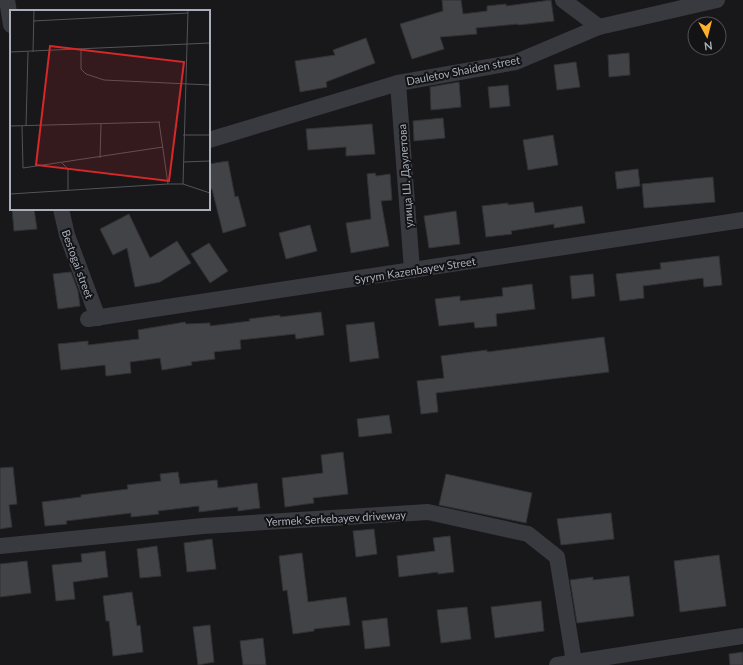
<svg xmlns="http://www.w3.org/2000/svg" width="743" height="665" viewBox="0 0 743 665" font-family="Lato,sans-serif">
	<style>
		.building { fill: #424347; stroke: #323236 }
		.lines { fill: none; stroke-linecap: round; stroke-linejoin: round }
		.minor { stroke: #383a40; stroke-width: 16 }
		.labels { text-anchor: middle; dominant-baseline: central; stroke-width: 4; stroke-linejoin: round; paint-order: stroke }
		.street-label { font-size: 11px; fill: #a9afbb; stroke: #131315 }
		.inset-road { fill: none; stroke: #52545a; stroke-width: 1 }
		.view { fill: #d62828; fill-opacity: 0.15; stroke: #d62828; stroke-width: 2 }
		.inset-edge { fill: none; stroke: #a9afbb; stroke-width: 2 }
	</style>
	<rect width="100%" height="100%" fill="#18181a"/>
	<g class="building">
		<path d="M442,0H461L463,14L487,11V6L506,4V6L551,0L554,21L518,25V24L476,28L477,34L440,37L444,49L412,59L400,24L443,11Z"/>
		<path d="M366,38L375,63L326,82L327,87L300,92L295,61L335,55L333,50Z"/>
		<path d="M629,53L630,75L609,77L608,55Z"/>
		<path d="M576,62L580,87L557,90L554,65Z"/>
		<path d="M459,82L461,107L431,110L430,87Z"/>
		<path d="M508,85L510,106L490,108L488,87Z"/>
		<path d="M443,118L445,138L414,141L413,121Z"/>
		<path d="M372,124L375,154L346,156V147L308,150L306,129Z"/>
		<path d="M553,135L558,165L528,170L523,140Z"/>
		<path d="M228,161L235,197L238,196L246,226L223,233L212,189L209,190V164Z"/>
		<path d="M638,169L640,186L617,189L615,172Z"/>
		<path d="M375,173L376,176L390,174L392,200L381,201L389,246L351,253L346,223L371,219L367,174Z"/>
		<path d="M713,177L715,202L644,208L642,184Z"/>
		<path d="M533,202L535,213L582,206L585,223L554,228V224L511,231L512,234L486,237L482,206L508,203V205Z"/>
		<path d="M12,209H34L37,229L14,231Z"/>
		<path d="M456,211L460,244L429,248L424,216Z"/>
		<path d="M129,214L150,258L177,241L191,263L160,282L135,287L127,248L113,255L100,229Z"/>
		<path d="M310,225L317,251L286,259L279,233Z"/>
		<path d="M209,243L228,271L210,283L191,254Z"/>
		<path d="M719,256L722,285L704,287L703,278L643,286L644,298L620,301L616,274L661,269L660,263Z"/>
		<path d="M71,272L78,291L80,306L58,309L53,274Z"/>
		<path d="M593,274L595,296L572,299L570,276Z"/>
		<path d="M532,284L535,309L496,314L497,326L475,328L474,322L439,326L435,299L460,296V301L503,296L502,288Z"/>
		<path d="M321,312L324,335L296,339L295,334L240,340L241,349L214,352L215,359L191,362L192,365L162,370L160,358L130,362L131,373L106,376L105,365L61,370L58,344L88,341V345L139,339L138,330L185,322L186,324L210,323V326L250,321L249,319L280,315V317Z"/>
		<path d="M374,322L379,358L350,362L346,325Z"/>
		<path d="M604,337L609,372L436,393L438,412L421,414L417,381L444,378L441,356L487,350V352Z"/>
		<path d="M389,415L392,433L359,437L357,419Z"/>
		<path d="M343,452L348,494L313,498L314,503L285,507L282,478L323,473L321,455Z"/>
		<path d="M13,467L17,504L9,505L12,527L0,529V468Z"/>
		<path d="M178,472L180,484L217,480L218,488L257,483L260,508L238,511V507L199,512V506L158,511L159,514L131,517V513L66,521L67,524L45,526L42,502L81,497V495L128,489L127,485L161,481L160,474Z"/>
		<path d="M446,474L532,493L526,523L439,505Z"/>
		<path d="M611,513L614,539L561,545L557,519Z"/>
		<path d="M374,529L377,554L356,557L353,531Z"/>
		<path d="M450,536L454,572L438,574V572L399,577L397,556L435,551L433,538Z"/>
		<path d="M212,539L216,569L187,572L184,543Z"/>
		<path d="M157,546L161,576L140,578L137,549Z"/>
		<path d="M105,551L108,577L73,582L75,599L56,601L52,565L82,562L81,554Z"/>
		<path d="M302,553L308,602L346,597L350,625L314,629V631L293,634L287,590L283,591L279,556Z"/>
		<path d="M719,555L726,606L680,612L674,561Z"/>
		<path d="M27,561L31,593L0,597V564Z"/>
		<path d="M629,576L634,616L577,623L570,580L593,577V580Z"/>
		<path d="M132,592L137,626L140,625L143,652L113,656L109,621H106L103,596Z"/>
		<path d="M541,601L544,631L495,638L491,607Z"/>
		<path d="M467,607L471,639L441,643L437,610Z"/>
		<path d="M387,618L390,646L365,649L362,621Z"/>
		<path d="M210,625L214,662L198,665L193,627Z"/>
		<path d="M263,638L266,665H243L240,641Z"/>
		<path d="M743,652V665H730L729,654Z"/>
	</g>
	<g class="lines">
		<g class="minor">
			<path d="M7,0L11,25"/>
			<path d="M563,0L599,27"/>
			<path d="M398,83L412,270"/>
			<path d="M209,140L398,83L516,62L599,27L717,0"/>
			<path d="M61,209L67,235L98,318"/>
			<path d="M88,319L743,220"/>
			<path d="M0,546L203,526L428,512L528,534L557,557L574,662"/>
			<path d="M557,665L743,636"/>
		</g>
	</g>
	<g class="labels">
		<g class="street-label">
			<text transform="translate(463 70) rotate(-11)">Dauletov Shaiden street</text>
			<text transform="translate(405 176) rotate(-94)">улица Ш. Даулетова</text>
			<text transform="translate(78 264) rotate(70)">Bestogai street</text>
			<text transform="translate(415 270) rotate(-9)">Syrym Kazenbayev Street</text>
			<text transform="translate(336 518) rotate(-3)">Yermek Serkebayev driveway</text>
		</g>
	</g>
	<g transform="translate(10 10)">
		<rect width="200" height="200" fill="#18181a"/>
		<path class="inset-road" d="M23,11L178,3M71,40V59L76,64L94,70L200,75M0,42L200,33M23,42L24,0M149,112L158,174M0,116L150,112M12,116L13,158L153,137M16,116L18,42M173,125H200M90,148L91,114M173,152L200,151M52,153L58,159V180M173,174L178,0M0,184L158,174H173L200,183"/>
		<path class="view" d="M40,36L174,52L159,171L26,155Z"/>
		<rect width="200" height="200" class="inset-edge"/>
	</g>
	<g transform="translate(707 36) rotate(173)"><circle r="19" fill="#131315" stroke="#4f5157"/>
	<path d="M0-3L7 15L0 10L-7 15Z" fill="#ffb12b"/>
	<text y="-6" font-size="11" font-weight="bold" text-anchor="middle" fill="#a9afbb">N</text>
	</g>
</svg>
